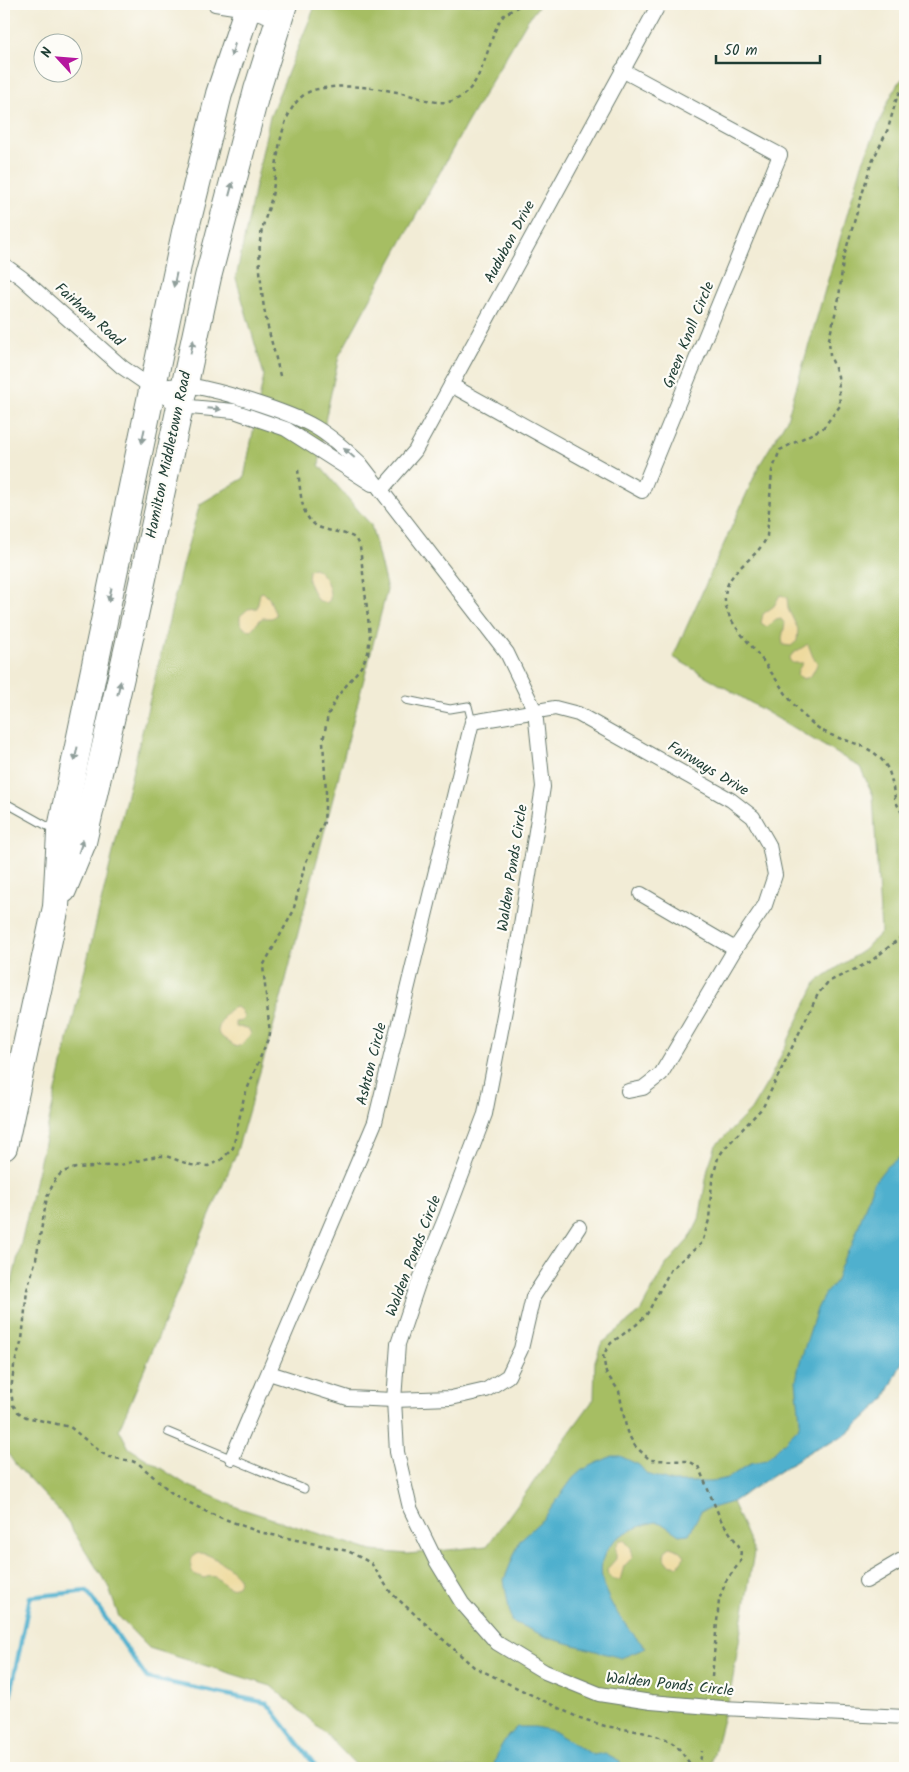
<svg xmlns="http://www.w3.org/2000/svg" width="909" height="1772" viewBox="0 0 909 1772" font-family="Kalam,sans-serif">
	<style>
		.green { fill: #a6be63; stroke: #627e4c }
		.sand { fill: #eeda9e; stroke: #868c69 }
		.water { fill: #4fb0ce; stroke: #377681 }
		.lines { fill: none; stroke-linecap: round; stroke-linejoin: round }
		.stream { stroke: #4fb0ce; stroke-width: 4.5 }
		.lane-casing { stroke: #697a6d; stroke-width: 9 }
		.street-casing { stroke: #697a6d; stroke-width: 16 }
		.highway-casing { stroke: #697a6d; stroke-width: 28 }
		.path { stroke: #697a6d; stroke-width: 2.5; stroke-dasharray: 4 4; stroke-linecap: butt }
		.lane { stroke: #fff; stroke-width: 7 }
		.street { stroke: #fff; stroke-width: 14 }
		.highway { stroke: #fff; stroke-width: 26 }
		.oneway { fill: #8f9e9a }
		.labels { text-anchor: middle; dominant-baseline: central; stroke-width: 4.5; stroke-linejoin: round; paint-order: stroke }
		.street-label { font-size: 15px; fill: #1f3d34; stroke: #fdfcf7 }
	</style>
	<rect width="100%" height="100%" fill="#fdfcf7"/>
	<filter id="ink" filterUnits="userSpaceOnUse"><feTurbulence type="fractalNoise" baseFrequency=".02" numOctaves="2"/><feDisplacementMap in="SourceGraphic" scale="10" xChannelSelector="R" yChannelSelector="G"/><feConvolveMatrix kernelMatrix="1 2 1 2 8 2 1 2 1" color-interpolation-filters="sRGB"/></filter>
	<filter id="wash" filterUnits="userSpaceOnUse"><feTurbulence type="fractalNoise" baseFrequency=".0096" numOctaves="4" result="noise"/><feDisplacementMap in="SourceGraphic" scale="20" xChannelSelector="R" yChannelSelector="G"/><feGaussianBlur stdDeviation="1.12" result="paint"/><feColorMatrix in="noise" values="0 0 0 0 0 0 0 0 0 0 0 0 0 0 0 0 0 1.4 0 .05"/><feComposite in="paint" operator="in"/></filter>
	<g filter="url(#wash)">
		<rect width="100%" height="100%" fill="#f2ecd6"/>
		<path class="green" d="M316,4H540L527,21L467,123L339,356L326,416L319,465L371,525L387,590L278,1010L236,1154L119,1429L129,1448L187,1485L239,1508L372,1551L408,1554L487,1546L594,1399L595,1361L601,1344L640,1312L665,1266L690,1238L699,1220L708,1168L716,1145L751,1110L769,1080L817,981L864,950L881,932L873,795L860,767L673,657L759,466L787,419L862,164L888,102L898,83L905,76V1356L884,1400L847,1434L812,1450L732,1502L754,1552L731,1689L710,1768H359L322,1730L271,1686L149,1648L119,1617L108,1586L63,1515L15,1464L4,1448V1317L65,1052L183,562L200,504L244,478L264,375L236,278L270,116Z"/>
		<g class="sand">
			<path d="M314,568C325,573 331,588 330,600L326,603L317,600L308,581L309,570Z"/>
			<path d="M263,592L269,598L276,615L272,618H262L251,630L245,629L240,623V616L248,609L257,608L260,593Z"/>
			<path d="M780,595L787,597L788,609L798,629L797,641L791,646L783,645L782,638L785,624L781,619L776,620L767,627L761,623L763,614L774,606Z"/>
			<path d="M808,644L813,657L818,663L811,676L804,679L797,675L798,670L803,663H792L789,659L792,654Z"/>
			<path d="M236,1007L241,1010L244,1017L242,1021L235,1022V1027L248,1028L251,1034L241,1045L236,1047L219,1035L218,1031C220,1021 226,1009 236,1007Z"/>
			<path d="M620,1540H624L631,1548L633,1557L624,1566L620,1580H614L608,1575L607,1569L616,1559V1546Z"/>
			<path d="M670,1547L681,1551L685,1556L678,1566L669,1564L664,1557L665,1551Z"/>
			<path d="M199,1553C209,1552 237,1571 240,1580L238,1586L231,1588C219,1584 219,1572 204,1578L194,1574C189,1568 190,1561 194,1555Z"/>
		</g>
		<g class="water">
			<path d="M905,1154V1356L884,1400L847,1434L812,1450L732,1502L701,1511L689,1534L679,1535L661,1523L655,1522C569,1543 602,1603 646,1648L621,1658L549,1638L511,1621L504,1580L520,1540L544,1518L573,1478L582,1470L612,1456H620L639,1465L647,1474L672,1482H711L728,1478L751,1463L766,1460L798,1428L800,1421L796,1381L799,1365L817,1309L824,1295L835,1282L844,1258L852,1245L873,1184L887,1166Z"/>
			<path d="M517,1727H535L553,1731L593,1755L605,1753L620,1761L622,1768H493C498,1750 503,1739 517,1727Z"/>
		</g>
		<g class="lines">
			<path class="stream" d="M4,1727L30,1597L87,1591L147,1678L267,1703L317,1768"/>
		</g>
	</g>
	<g filter="url(#ink)">
		<g class="lines">
			<g class="lane-casing">
				<g id="lane">
					<path d="M406,700L450,709L468,706L472,722"/>
					<path d="M4,802L56,831"/>
					<path d="M168,1432L304,1489"/>
				</g>
			</g>
			<g class="street-casing">
				<g id="street">
					<path d="M215,4L247,9L278,19"/>
					<path d="M4,265L22,278L122,367L179,406L234,411L286,429L372,484"/>
					<path d="M451,385L642,491L780,155L622,70"/>
					<path d="M153,388C163,387 174,385 183,385C212,387 290,412 315,427C332,437 346,450 360,463L507,653L535,711L543,787L519,937L485,1114L445,1219L418,1284L398,1344L394,1400L397,1452L410,1508L435,1559L462,1603L497,1643L545,1672L599,1694L651,1702L722,1708L905,1717"/>
					<path d="M381,490L415,451L659,4"/>
					<path d="M641,894L735,949"/>
					<path d="M269,1373L348,1398L394,1400L451,1398L486,1390L508,1376L521,1349L533,1297L579,1227"/>
					<path d="M232,1458L375,1122L472,722L555,708L578,714L731,800L753,817L769,845L775,875L765,905L735,949L661,1074L643,1088L628,1091"/>
					<path d="M866,1581L905,1558"/>
				</g>
			</g>
			<g class="highway-casing">
				<g id="highway">
					<path d="M63,890L83,842L132,629L208,277L257,90L284,4"/>
					<path d="M4,1147L56,907L60,833L185,232L219,94L249,4"/>
				</g>
			</g>
			<g class="path">
				<path d="M905,85L897,97L888,129L871,164L843,260L839,298L829,339L830,355L838,376L840,406L823,428L780,450L772,471L767,536C758,560 727,568 725,596C723,619 748,640 760,657C779,681 792,709 817,727C837,742 863,740 881,759C898,777 888,799 905,816"/>
				<path d="M280,376C274,347 264,320 262,291C260,273 258,252 261,234C264,219 271,205 273,190C278,160 279,96 318,89C343,84 371,87 397,92C414,95 435,106 452,101C483,91 486,46 499,22L504,15L522,4"/>
				<path d="M298,470C301,490 299,520 321,528C332,532 344,532 355,538L360,547L370,635L368,653L361,667L337,697L328,715L323,741L326,792L324,822L305,864L293,912L263,966L270,1034L244,1097L233,1148L221,1160L208,1166L191,1165L166,1156H157L120,1165L76,1168L62,1172L55,1180L47,1197L36,1259L27,1290L22,1340L14,1366L11,1391L13,1405L18,1412L26,1417L70,1427L102,1453L109,1457L132,1461L139,1464L173,1494L209,1513L259,1532L348,1551L371,1563L391,1593L474,1667L577,1717L605,1726L642,1732L666,1739L677,1746L693,1768"/>
				<path d="M712,1677L719,1600L726,1581L740,1562L741,1549L721,1520L698,1466L688,1461L650,1460L635,1446L627,1432L619,1391L606,1373L603,1355L611,1343L636,1325L647,1314L671,1269L702,1243L709,1220L712,1181L718,1158L724,1149L763,1107L818,994L828,982L870,962L905,934"/>
				<path d="M699,1768L702,1751"/>
			</g>
			<use href="#lane" class="lane"/>
			<use href="#street" class="street"/>
			<use href="#highway" class="highway"/>
		</g>
		<defs><path id="oneway-solid" d="M-6-.8H1V-3.2L6.5 0L1 3.2V.8H-6Z" transform="scale(1.25)"/></defs>
		<g class="oneway">
			<use href="#oneway-solid" transform="translate(233 50) rotate(107)"/>
			<use href="#oneway-solid" transform="translate(231 189) rotate(-75)"/>
			<use href="#oneway-solid" transform="translate(175 280) rotate(102)"/>
			<use href="#oneway-solid" transform="translate(192 347) rotate(-78)"/>
			<use href="#oneway-solid" transform="translate(214 409) rotate(5)"/>
			<use href="#oneway-solid" transform="translate(143 436) rotate(102)"/>
			<use href="#oneway-solid" transform="translate(349 453) rotate(-139)"/>
			<use href="#oneway-solid" transform="translate(110 595) rotate(102)"/>
			<use href="#oneway-solid" transform="translate(119 688) rotate(-77)"/>
			<use href="#oneway-solid" transform="translate(76 754) rotate(102)"/>
			<use href="#oneway-solid" transform="translate(81 846) rotate(-70)"/>
		</g>
	</g>
	<g class="labels">
		<g class="street-label">
			<text transform="translate(510 242) rotate(-62)">Audubon Drive</text>
			<text transform="translate(89 315) rotate(42)">Fairham Road</text>
			<text transform="translate(689 335) rotate(-68)">Green Knoll Circle</text>
			<text transform="translate(169 455) rotate(-78)">Hamilton Middletown Road</text>
			<text transform="translate(708 769) rotate(31)">Fairways Drive</text>
			<text transform="translate(513 868) rotate(-81)">Walden Ponds Circle</text>
			<text transform="translate(372 1064) rotate(-76)">Ashton Circle</text>
			<text transform="translate(414 1256) rotate(-69)">Walden Ponds Circle</text>
			<text transform="translate(670 1685) rotate(6)">Walden Ponds Circle</text>
		</g>
	</g>
	<rect width="909" height="1772" fill="none" stroke="#fdfcf7" stroke-width="20"/>
	<g transform="translate(58 58) rotate(296)"><circle r="24" fill="#fdfcf7" stroke="#a4b0a9"/>
	<path d="M0-4L9 19L0 12L-9 19Z" fill="#b5179e"/>
	<text y="-8" font-size="14" font-weight="bold" text-anchor="middle" fill="#1f3d34">N</text>
	</g>
	<path d="M716 55v8h104v-8" fill="none" stroke="#1f3d34" stroke-width="2.5"/>
	<text x="724" y="55" font-size="15" fill="#1f3d34" stroke="#fdfcf7" stroke-width="4" paint-order="stroke">50 m</text>
</svg>
